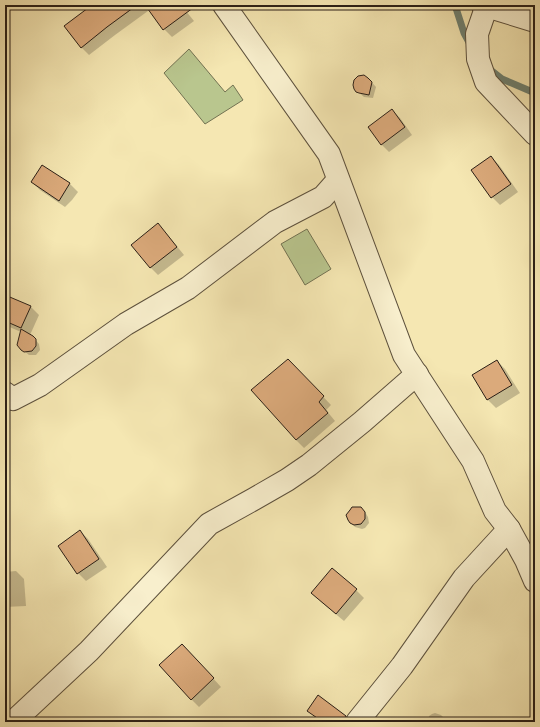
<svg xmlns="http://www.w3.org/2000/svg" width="540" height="727" viewBox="0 0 540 727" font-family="'Old Standard TT',serif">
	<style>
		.green { fill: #b9c68e; stroke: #727252 }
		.shadow { fill: #0003 }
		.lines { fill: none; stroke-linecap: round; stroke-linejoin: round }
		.stream { stroke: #6e8070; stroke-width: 7 }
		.building { fill: #dbaa7b; stroke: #2a1f16 }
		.street-casing { stroke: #5d513d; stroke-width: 24 }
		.street { stroke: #f8efcd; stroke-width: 22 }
	</style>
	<rect width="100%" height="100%" fill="#f5e7b2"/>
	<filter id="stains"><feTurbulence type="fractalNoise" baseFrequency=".005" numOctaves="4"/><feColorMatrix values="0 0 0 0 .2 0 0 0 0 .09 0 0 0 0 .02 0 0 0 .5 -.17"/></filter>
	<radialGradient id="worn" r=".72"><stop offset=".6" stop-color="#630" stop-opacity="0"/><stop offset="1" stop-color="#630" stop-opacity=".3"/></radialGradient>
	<g class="green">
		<path d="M189,49L225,92L233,85L243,100L205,124L164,73Z"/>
		<path d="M307,229L331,269L305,285L281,244Z"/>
	</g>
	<g class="shadow">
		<path d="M114,5H146L148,11L115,35L89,55L81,47Z"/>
		<path d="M152,5H181L194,21L172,37L164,29Z"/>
		<path d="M368,78L376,87L373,98L364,97L357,91Z"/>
		<path d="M392,110L400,118L412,135L389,152L381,144Z"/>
		<path d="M491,157L499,165L518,192L500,205L492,197Z"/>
		<path d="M42,166L70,184L78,192L72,200L65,207L40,190L32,182Z"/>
		<path d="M158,225L166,233L184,255L158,275L150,267Z"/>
		<path d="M535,235V251L531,246L530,243V238Z"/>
		<path d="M5,296L31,307L39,315L30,335L33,337L39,344L40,350L36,355H29L22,349L21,332L5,325Z"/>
		<path d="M288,360L331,405L326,410L335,421L304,448L296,440Z"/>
		<path d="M497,361L505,369L520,393L496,408L488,400L473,376Z"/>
		<path d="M365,512L368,517L369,523L365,528L362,529L355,527L351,522Z"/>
		<path d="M80,531L88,539L107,567L86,581L78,573L59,546Z"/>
		<path d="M16,571L24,579L26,606L5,607V572Z"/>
		<path d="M356,590L364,598L344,621L320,601Z"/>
		<path d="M190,653L221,687L199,707L191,699Z"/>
		<path d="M308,710L341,714L349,722H321Z"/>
		<path d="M435,713L441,715L448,722H428L429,716L432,714Z"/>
	</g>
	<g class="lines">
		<g class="stream">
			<path d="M455,5L464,33L470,44"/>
			<path d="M488,68L502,79L535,93"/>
			<path d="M533,722L535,718"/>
		</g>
	</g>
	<g class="building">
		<path d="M92,5H137L107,27L81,48L64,26Z"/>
		<path d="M145,5H197L163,30Z"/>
		<path d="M364,75L368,78L372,82L369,95L359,93L356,92L354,89L353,85L354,80L358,76Z"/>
		<path d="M392,109L405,127L381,145L368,127Z"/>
		<path d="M491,156L511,184L491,198L471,170Z"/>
		<path d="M42,165L70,183L59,201L31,182Z"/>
		<path d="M158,223L177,247L150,268L131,245Z"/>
		<path d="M5,295L31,306L21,328L5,321Z"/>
		<path d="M21,329L33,336L36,339V346L32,351L24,352L21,350L17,345Z"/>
		<path d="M288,359L324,396L319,402L328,413L296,440L251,390Z"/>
		<path d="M497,360L512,385L487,400L472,375Z"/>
		<path d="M352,507H361L365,512V519L361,524L354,525L350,523L348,520L346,515L350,510Z"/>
		<path d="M80,530L99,559L77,574L58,546Z"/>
		<path d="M332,568L357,589L336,614L311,593Z"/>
		<path d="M182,644L214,678L191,700L159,665Z"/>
		<path d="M318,695L346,716L345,722H323L307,711Z"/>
	</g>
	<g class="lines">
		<g class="street-casing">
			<g id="street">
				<path d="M224,5L329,154L404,355L473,461L495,511L509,529L526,560L535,581"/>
				<path d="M483,5L535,21"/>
				<path d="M487,5L477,34L478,59L486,82L535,134"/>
				<path d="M5,393L13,399L40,385L126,324L188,288L275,222L323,197L338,180"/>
				<path d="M13,722L89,651L209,524L254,499L287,480L309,465L362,422L417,374"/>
				<path d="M357,722L402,666L464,578L509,529"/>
			</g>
		</g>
		<use href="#street" class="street"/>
	</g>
	<rect width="540" height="727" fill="none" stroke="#f5e7b2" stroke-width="20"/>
	<rect x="6" y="6" width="528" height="715" fill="none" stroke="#2a1f16" stroke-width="2"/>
	<rect x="10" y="10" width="520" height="707" fill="none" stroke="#2a1f16"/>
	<rect width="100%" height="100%" filter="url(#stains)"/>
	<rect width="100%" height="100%" fill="url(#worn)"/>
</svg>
